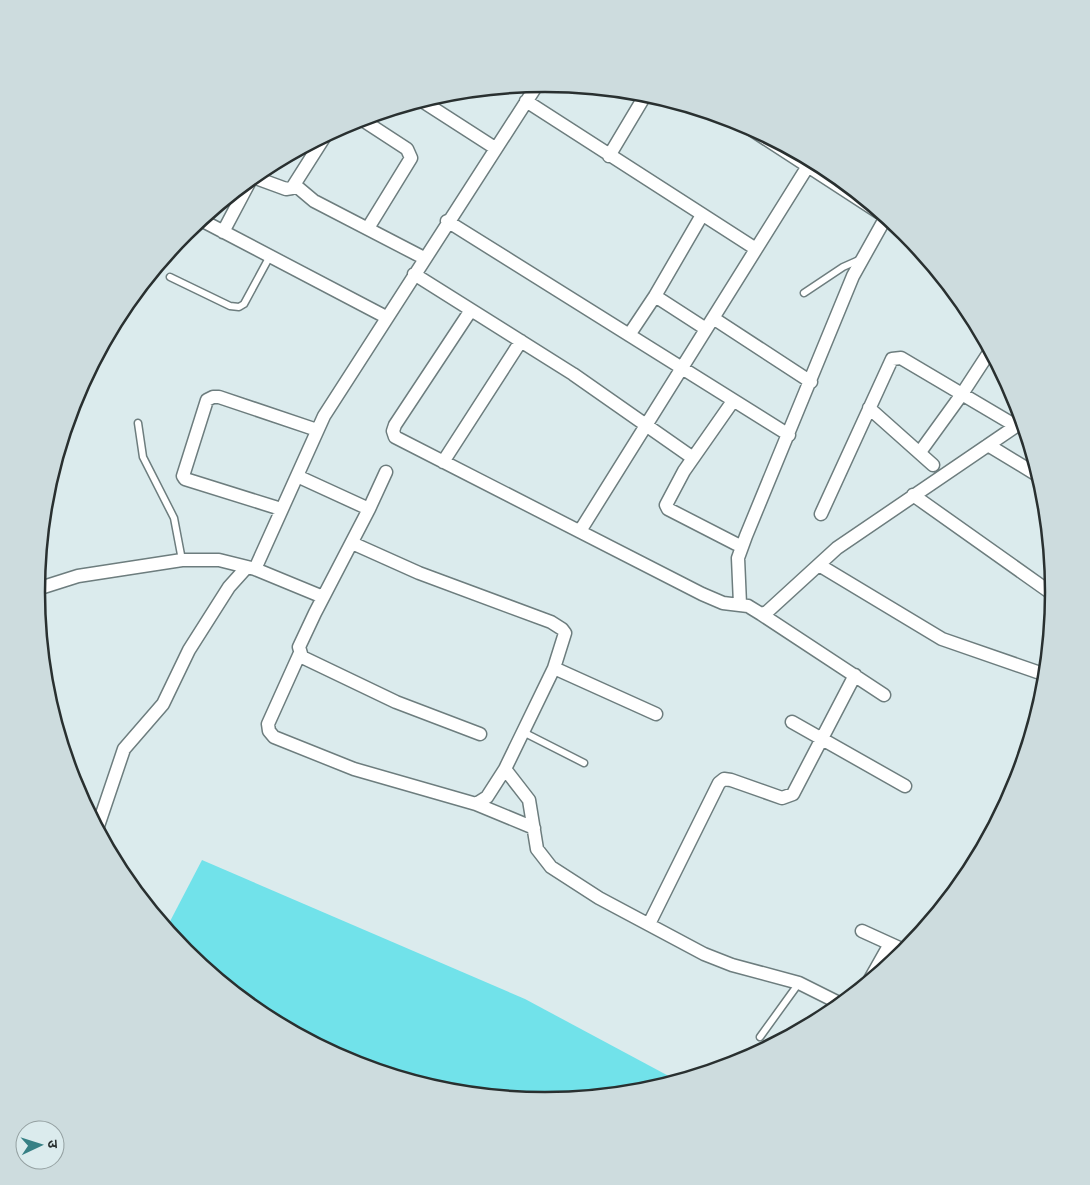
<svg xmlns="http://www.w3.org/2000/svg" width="1090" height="1185" viewBox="0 0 1090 1185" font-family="Jost,'Noto Sans Devanagari',sans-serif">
  <rect width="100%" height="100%" fill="#dbebed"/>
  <path fill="#71e2ea" d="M 202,860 L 525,999 L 678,1081 L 644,1092 L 545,1101 L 445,1091 L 350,1062 L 262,1015 L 185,952 L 166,929 Z"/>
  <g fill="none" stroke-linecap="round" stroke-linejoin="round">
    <g stroke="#6d7d7e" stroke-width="9">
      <path id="lane" d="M 170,277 L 230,306 L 239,307 L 244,304 L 270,256
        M 804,293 L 843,267 L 861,259
        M 138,423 L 143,457 L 174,518 L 182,560
        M 523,732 L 584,763
        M 760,1037 L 799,983"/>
    </g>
    <g stroke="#6d7d7e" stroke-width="15">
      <path id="street" d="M 422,101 L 495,148
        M 526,101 L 756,249
        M 361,119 L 407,149 L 411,158 L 368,228
        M 746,126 L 883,215
        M 609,156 L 646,94
        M 295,185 L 314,201 L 424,258
        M 201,220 L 386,317
        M 447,221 L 789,435
        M 223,232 L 251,179 L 256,178 L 286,189 L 292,188 L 325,136
        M 414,274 L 573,374 L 693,458
        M 655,296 L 706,329
        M 471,310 L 395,425 L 393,431 L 395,437 L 702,594 L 723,603 L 748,606 L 761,614 L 767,612 L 837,548 L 1022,422
        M 713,318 L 811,382
        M 629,335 L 655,296 L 702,215
        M 733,401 L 684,471 L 666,505 L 668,509 L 742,547
        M 869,408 L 933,465
        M 988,445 L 1039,476
        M 920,452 L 962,394 L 990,351
        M 443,462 L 521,341
        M 297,476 L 369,509 L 315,613 L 299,647 L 302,657 L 396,702 L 480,734
        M 913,495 L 1054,595
        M 281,509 L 185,479 L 183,476 L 207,400 L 213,397 L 219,397 L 317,430
        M 369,509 L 386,472
        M 821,514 L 892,359 L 901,358 L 1016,426
        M 580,531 L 808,166
        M 352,543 L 419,573 L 551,622 L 562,629 L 565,633 L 554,668 L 505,769 L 529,800 L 537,849 L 551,867 L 599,898 L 704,954 L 732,965 L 799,983 L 841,1004
        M 819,565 L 942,639 L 1046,675
        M 255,569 L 324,416 L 537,85
        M 37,589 L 78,576 L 182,560 L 219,560 L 255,569 L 323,597
        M 740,604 L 738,558 L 746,536 L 853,276 L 886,217
        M 761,614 L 884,695
        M 300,653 L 268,724 L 269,731 L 274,737 L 354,769 L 476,804 L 534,828
        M 554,668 L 656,714
        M 792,722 L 905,786
        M 476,804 L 487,797 L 505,769
        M 97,829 L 124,749 L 163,704 L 189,650 L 229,587 L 247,567
        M 649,924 L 719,783 L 724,779 L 731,780 L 782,798 L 793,794 L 855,675
        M 862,931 L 906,951
        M 868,983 L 890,944"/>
    </g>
    <use href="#lane" stroke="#fff" stroke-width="6"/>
    <use href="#street" stroke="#fff" stroke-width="12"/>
  </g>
  <path d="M0 0H1090V1185H0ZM45 592a500 500 0 1 1 1000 0a500 500 0 1 1-1000 0Z" fill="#cddcde" fill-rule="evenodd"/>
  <path fill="none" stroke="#293030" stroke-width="2.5" d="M45 592a500 500 0 1 1 1000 0a500 500 0 1 1-1000 0Z"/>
  <g transform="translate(40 1145) rotate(86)"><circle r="24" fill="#dbebed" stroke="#94a0a1"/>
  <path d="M0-4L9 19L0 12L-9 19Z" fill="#378085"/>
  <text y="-8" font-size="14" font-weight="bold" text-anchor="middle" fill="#293030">उ</text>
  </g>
</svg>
